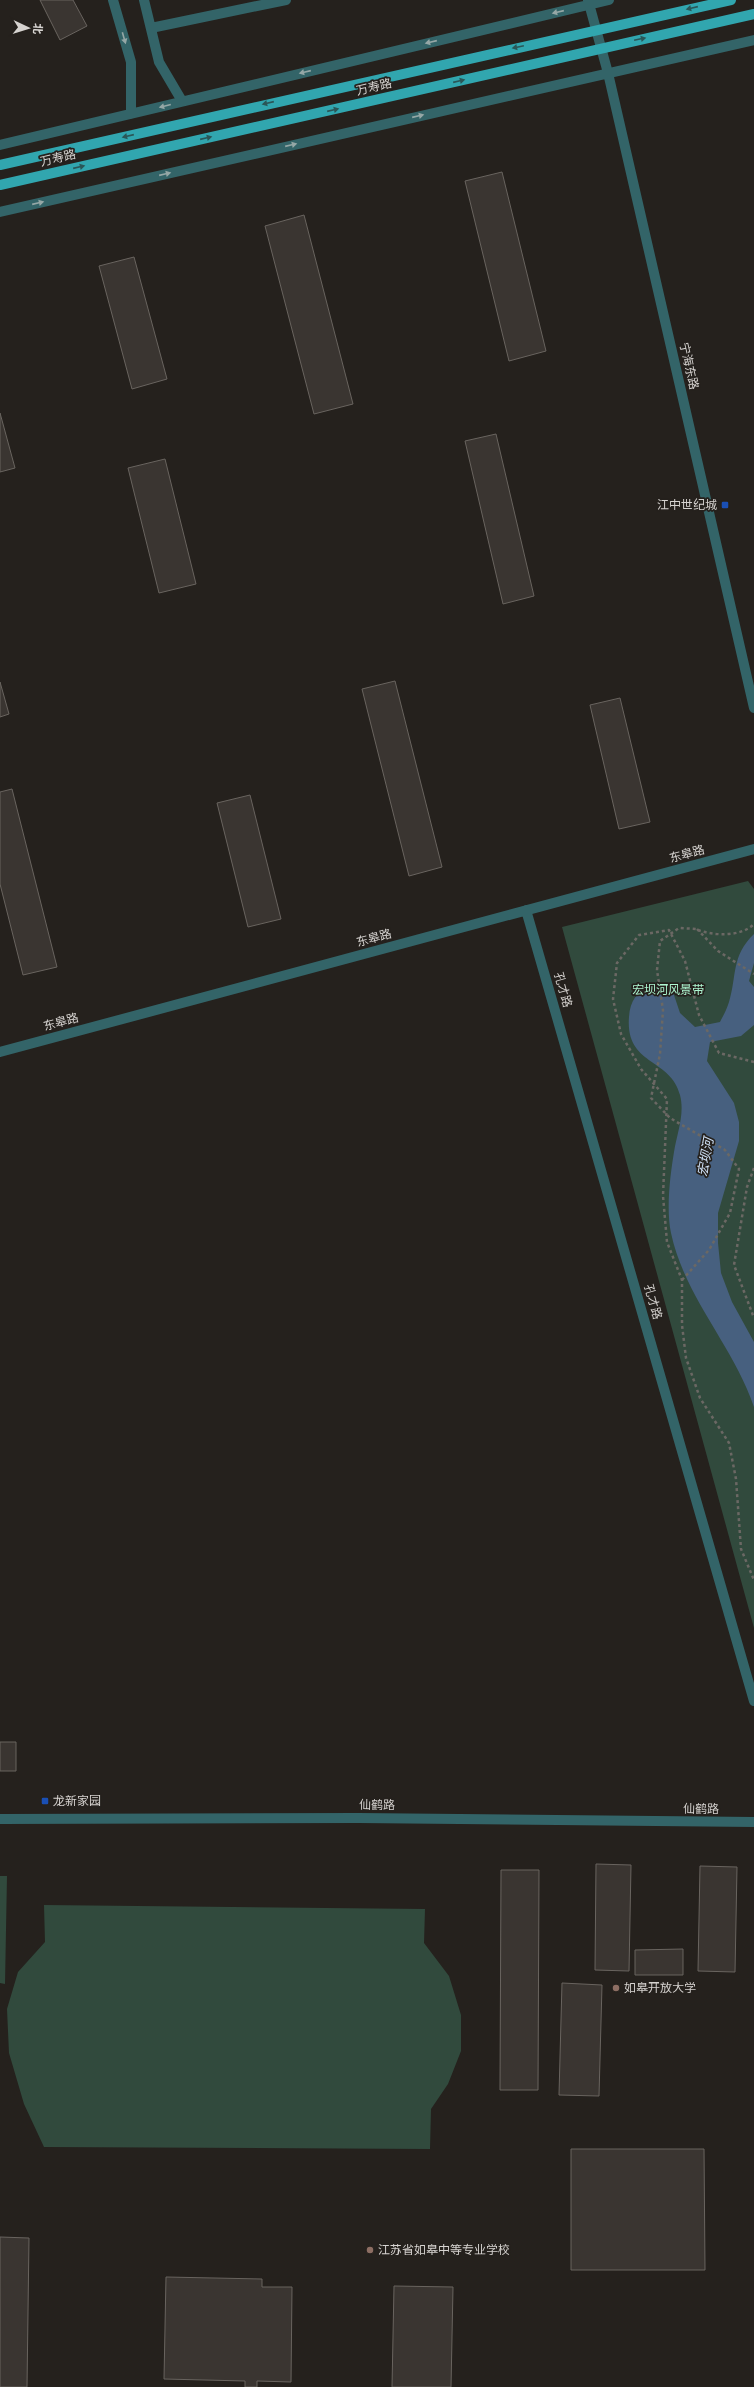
<svg xmlns="http://www.w3.org/2000/svg" width="754" height="2387" viewBox="0 0 754 2387" font-family="Figtree,'Noto Sans SC',sans-serif">
  <rect width="100%" height="100%" fill="#25211d"/>
  <path fill="#314a3d" d="M 748,881 L 754,889 L 754,1628 L 562,927 Z
    M 0,1876 L 7,1876 L 5,1984 L 0,1983 Z
    M 44,1905 L 425,1909 L 424,1943 L 449,1976 L 461,2015 L 461,2051 L 448,2084 L 431,2109 L 430,2149 L 44,2147 L 24,2104 L 9,2053 L 7,2009 L 18,1972 L 45,1942 Z"/>
  <path fill="#47607f" d="M 754,934 L 754,963 L 749,981 L 754,987 L 754,1025 L 741,1036 L 710,1042 L 707,1061 L 734,1103 L 739,1122 L 739,1141 L 718,1213 L 718,1243 L 721,1273 L 732,1302 L 754,1342 L 754,1407 C 733,1345 685,1298 671,1233 C 666,1209 670,1176 674,1152 C 677,1133 685,1114 680,1095 C 671,1058 625,1066 629,1017 C 630,1000 637,993 650,983 L 662,986 L 673,992 L 680,1013 L 695,1027 L 720,1022 C 723,1016 727,1009 729,1002 C 737,976 731,956 754,934 Z"/>
  <path fill="#3a3531" stroke="#69645f" d="M 40,0 L 73,0 L 87,26 L 60,40 Z
    M 502,172 L 546,351 L 509,361 L 465,181 Z
    M 304,215 L 353,404 L 314,414 L 265,226 Z
    M 134,257 L 167,379 L 132,389 L 99,266 Z
    M 0,413 L 15,468 L 0,472 Z
    M 496,434 L 534,596 L 503,604 L 465,441 Z
    M 165,459 L 196,584 L 159,593 L 128,468 Z
    M 395,681 L 442,867 L 409,876 L 362,689 Z
    M 0,682 L 9,714 L 0,717 Z
    M 620,698 L 650,822 L 619,829 L 590,705 Z
    M 12,789 L 57,967 L 23,975 L 0,884 L 0,792 Z
    M 250,795 L 281,919 L 248,927 L 217,803 Z
    M 0,1742 L 16,1742 L 16,1771 L 0,1771 Z
    M 596,1864 L 631,1865 L 629,1971 L 595,1970 Z
    M 700,1866 L 737,1867 L 735,1972 L 698,1971 Z
    M 501,1870 L 539,1870 L 538,2090 L 500,2090 Z
    M 683,1949 L 683,1975 L 635,1975 L 635,1950 Z
    M 562,1983 L 602,1985 L 599,2096 L 559,2095 Z
    M 571,2149 L 704,2149 L 705,2270 L 571,2270 Z
    M 0,2237 L 29,2238 L 27,2387 L 0,2387 Z
    M 166,2277 L 262,2279 L 262,2287 L 292,2287 L 291,2382 L 257,2381 L 257,2387 L 245,2387 L 245,2381 L 164,2379 Z
    M 394,2286 L 453,2287 L 451,2387 L 392,2387 Z"/>
  <g fill="none" stroke-linecap="round" stroke-linejoin="round">
    <path stroke="#6b6864" stroke-width="2.5" stroke-dasharray="3 3" stroke-linecap="butt" d="M 697,929 L 718,951 L 754,974
      M 698,930 C 714,936 741,937 754,924
      M 754,1062 L 719,1053 L 699,1015 L 685,961 L 669,930 L 639,935 L 617,963 L 613,999 L 621,1034 L 641,1069 L 667,1099 L 663,1196 L 667,1242 L 682,1280 L 682,1325 L 686,1358 L 700,1398 L 729,1443 L 736,1479 L 741,1549 L 754,1580
      M 754,1168 L 747,1187 L 734,1265 L 754,1318"/>
    <path stroke="#336468" stroke-width="10" d="M 113,0 L 131,62 L 131,114
      M 144,0 L 159,62 L 182,101
      M 588,0 L 608,73 L 754,708
      M 151,28 L 286,0
      M 0,145 L 609,0
      M 0,212 L 754,40
      M 526,910 L 754,1701
      M 0,1052 L 754,849
      M 0,1819 L 358,1818 L 754,1822"/>
    <path stroke="#31a6af" stroke-width="10" d="M 0,165 L 731,0
      M 0,185 L 754,14"/>
    <path stroke="#6b6864" stroke-width="2.5" stroke-dasharray="3 3" stroke-linecap="butt" d="M 682,1280 L 709,1250 L 730,1213 L 739,1169 L 725,1150 L 670,1118 L 651,1098 L 660,1054 L 663,1010 L 657,970 L 660,941 L 679,928 L 697,929"/>
  </g>
  <defs><path id="oneway-solid" d="M-6-.8H1V-3.2L6.5 0L1 3.2V.8H-6Z"/></defs>
  <g fill="#2a5657">
    <use href="#oneway-solid" transform="translate(692 8) rotate(167)"/>
    <use href="#oneway-solid" transform="translate(640 39) rotate(-12)"/>
    <use href="#oneway-solid" transform="translate(518 47) rotate(168)"/>
    <use href="#oneway-solid" transform="translate(459 81) rotate(-13)"/>
    <use href="#oneway-solid" transform="translate(268 103) rotate(167)"/>
    <use href="#oneway-solid" transform="translate(333 110) rotate(-13)"/>
    <use href="#oneway-solid" transform="translate(128 136) rotate(167)"/>
    <use href="#oneway-solid" transform="translate(206 138) rotate(-13)"/>
    <use href="#oneway-solid" transform="translate(79 167) rotate(-13)"/>
  </g>
  <g fill="#95a7a6">
    <use href="#oneway-solid" transform="translate(558 12) rotate(167)"/>
    <use href="#oneway-solid" transform="translate(124 38) rotate(74)"/>
    <use href="#oneway-solid" transform="translate(431 42) rotate(167)"/>
    <use href="#oneway-solid" transform="translate(305 72) rotate(167)"/>
    <use href="#oneway-solid" transform="translate(165 106) rotate(166)"/>
    <use href="#oneway-solid" transform="translate(418 116) rotate(-13)"/>
    <use href="#oneway-solid" transform="translate(291 145) rotate(-13)"/>
    <use href="#oneway-solid" transform="translate(165 174) rotate(-13)"/>
    <use href="#oneway-solid" transform="translate(38 203) rotate(-13)"/>
  </g>
  <g fill="#1a4fb4" stroke="#25211d" stroke-width="1.5">
    <rect x="721" y="501" width="8" height="8" rx="2"/>
    <rect x="41" y="1797" width="8" height="8" rx="2"/>
  </g>
  <g fill="#8d6e63" stroke="#25211d" stroke-width="1.5">
    <circle cx="616" cy="1988" r="4"/>
    <circle cx="370" cy="2250" r="4"/>
  </g>
  <g text-anchor="middle" stroke-width="3.5" stroke-linejoin="round" paint-order="stroke">
    <g font-size="12" fill="#d6d3d0" stroke="#25211d">
      <text transform="translate(374 87) rotate(-13)" y="4">万寿路</text>
      <text transform="translate(58 158) rotate(-13)" y="4">万寿路</text>
      <text transform="translate(689 366) rotate(77)" y="4">宁海东路</text>
      <text transform="translate(687 854) rotate(-15)" y="4">东皋路</text>
      <text transform="translate(374 938) rotate(-15)" y="4">东皋路</text>
      <text transform="translate(563 990) rotate(74)" y="4">孔才路</text>
      <text transform="translate(61 1022) rotate(-15)" y="4">东皋路</text>
      <text transform="translate(653 1302) rotate(74)" y="4">孔才路</text>
      <text transform="translate(377 1805) rotate(1)" y="4">仙鹤路</text>
      <text transform="translate(701 1809) rotate(1)" y="4">仙鹤路</text>
    </g>
    <g font-size="12" fill="#d6d3d0" stroke="#25211d" text-anchor="start">
      <text x="717" y="509" text-anchor="end">江中世纪城</text>
      <text x="53" y="1805">龙新家园</text>
      <text x="624" y="1992">如皋开放大学</text>
      <text x="378" y="2254">江苏省如皋中等专业学校</text>
    </g>
    <g font-size="12" fill="#aef6d1" stroke="#25211d">
      <text x="668" y="994">宏坝河风景带</text>
    </g>
    <g font-size="13" font-style="italic" fill="#d2e4fa" stroke="#25211d">
      <text transform="translate(705 1157) rotate(-80)" y="5">宏坝河</text>
    </g>
  </g>
  <g transform="translate(28 28) rotate(94)" stroke="#25211d" stroke-width="3" paint-order="stroke">
  <path d="M0-3L7 15L0 10L-7 15Z" fill="#d6d3d0"/>
  <text y="-6" font-size="11" font-weight="bold" text-anchor="middle" fill="#d6d3d0">北</text>
  </g>
</svg>
